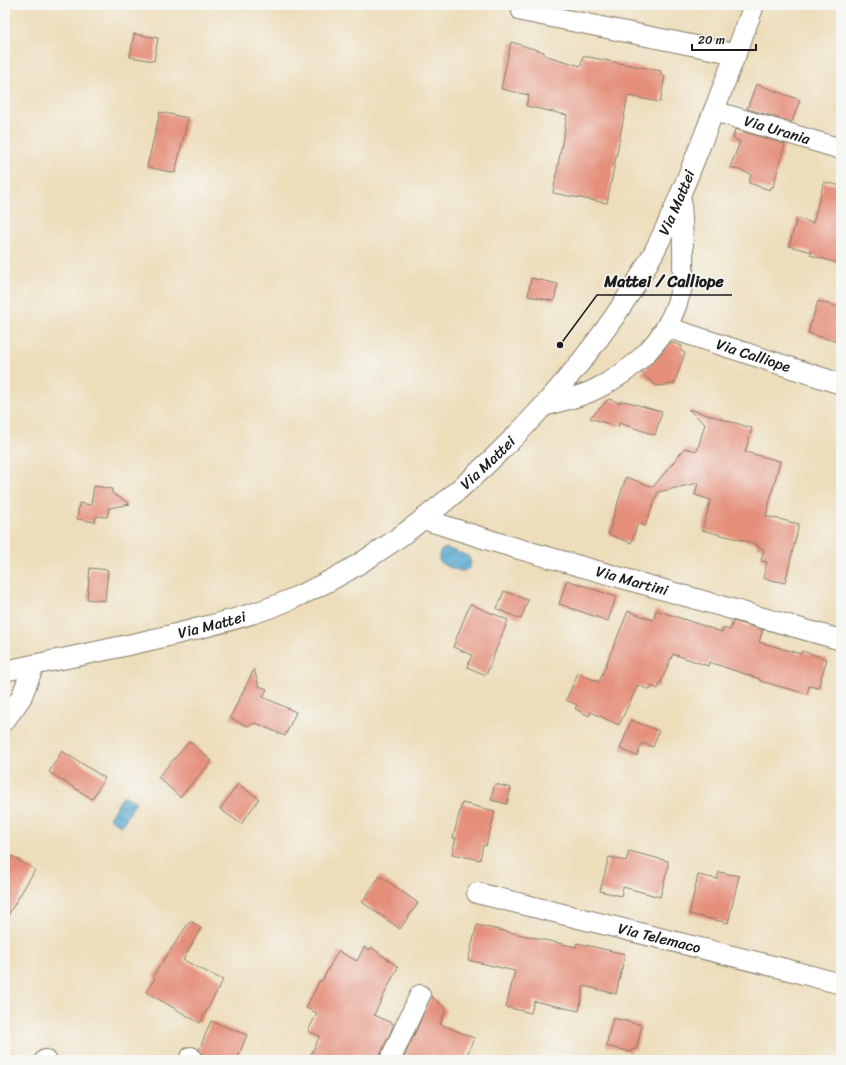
<svg xmlns="http://www.w3.org/2000/svg" width="846" height="1065" viewBox="0 0 846 1065" font-family="Sriracha,sans-serif">
  <defs>
    <pattern id="water-waves" width="16" height="10" patternUnits="userSpaceOnUse"><rect width="16" height="10" fill="#56a8d1"/><path d="M0 5q4-4 8 0t8 0" fill="none" stroke="#4688a9"/></pattern>
  </defs>
  <rect width="100%" height="100%" fill="#f6f6f2"/>
  <filter id="ink" filterUnits="userSpaceOnUse"><feTurbulence type="fractalNoise" baseFrequency=".025" numOctaves="2"/><feDisplacementMap in="SourceGraphic" scale="8" xChannelSelector="R" yChannelSelector="G"/><feConvolveMatrix kernelMatrix="1 2 1 2 8 2 1 2 1" color-interpolation-filters="sRGB"/></filter>
  <filter id="wash" filterUnits="userSpaceOnUse"><feTurbulence type="fractalNoise" baseFrequency=".012" numOctaves="4" result="noise"/><feDisplacementMap in="SourceGraphic" scale="16" xChannelSelector="R" yChannelSelector="G"/><feGaussianBlur stdDeviation="0.9" result="paint"/><feColorMatrix in="noise" values="0 0 0 0 0 0 0 0 0 0 0 0 0 0 0 0 0 1.4 0 .05"/><feComposite in="paint" operator="in"/></filter>
  <g filter="url(#wash)">
    <rect width="100%" height="100%" fill="#edddba"/>
    <path fill="url(#water-waves)" stroke="#396276" d="M 446,548 L 468,556 L 471,562 L 469,568 L 463,571 L 460,571 C 453,568 436,565 439,555 C 440,551 442,549 446,548 Z
      M 124,795 L 136,802 L 122,826 L 109,818 Z"/>
    <g id="blocks">
      <path fill="#e58f7a" d="M 134,34 L 158,38 L 154,61 L 130,57 Z
        M 511,42 L 544,52 L 544,55 L 581,66 L 583,56 L 661,71 L 661,75 L 665,76 L 660,102 L 628,96 L 607,203 L 553,193 L 567,115 L 526,106 L 529,95 L 501,89 Z
        M 756,84 L 800,100 L 792,122 L 747,109 Z
        M 160,112 L 188,118 L 175,173 L 147,167 Z
        M 735,129 L 785,144 L 773,187 L 771,187 L 770,190 L 749,183 L 751,174 L 730,167 L 740,142 L 733,138 Z
        M 824,182 L 841,186 L 841,264 L 810,255 L 812,252 L 789,246 L 797,218 L 813,223 Z
        M 531,278 L 558,284 L 554,301 L 528,296 Z
        M 818,301 L 841,308 L 841,343 L 808,333 Z
        M 670,342 L 682,346 L 681,351 L 685,353 L 674,384 L 657,386 L 641,373 L 655,360 Z
        M 609,399 L 620,403 L 621,401 L 628,402 L 662,412 L 655,435 L 619,423 L 618,427 L 590,418 Z
        M 688,409 L 752,428 L 745,452 L 780,461 L 766,516 L 799,524 L 785,583 L 763,578 L 767,562 L 761,561 L 764,549 L 757,547 L 757,544 L 702,530 L 711,500 L 695,495 L 698,483 L 658,492 L 645,526 L 638,523 L 631,543 L 608,534 L 626,477 L 653,487 L 685,448 L 697,451 L 705,424 Z
        M 94,486 L 112,489 L 112,493 L 130,504 L 109,508 L 107,517 L 96,516 L 95,522 L 77,519 L 79,503 L 91,505 Z
        M 90,568 L 108,570 L 105,601 L 87,599 Z
        M 567,580 L 616,597 L 608,621 L 559,604 Z
        M 504,591 L 528,600 L 521,619 L 497,609 Z
        M 470,604 L 508,620 L 486,675 L 467,667 L 472,655 L 453,647 Z
        M 656,610 L 722,632 L 723,628 L 730,630 L 733,621 L 759,629 L 763,630 L 759,642 L 801,654 L 802,651 L 827,659 L 818,688 L 809,686 L 807,694 L 760,681 L 760,679 L 709,662 L 708,666 L 673,654 L 658,689 L 652,686 L 650,690 L 638,685 L 619,725 L 591,712 L 589,716 L 575,709 L 577,705 L 566,700 L 578,673 L 599,682 L 628,611 L 653,620 Z
        M 254,669 L 259,686 L 267,689 L 263,697 L 296,712 L 285,736 L 256,723 L 247,726 L 230,718 Z
        M 631,720 L 659,731 L 653,747 L 642,743 L 637,756 L 620,749 Z
        M 190,741 L 212,761 L 180,797 L 158,777 Z
        M 62,751 L 105,778 L 92,799 L 49,772 Z
        M 238,784 L 259,799 L 241,824 L 220,809 Z
        M 495,784 L 511,788 L 507,804 L 491,800 Z
        M 462,803 L 495,811 L 486,846 L 483,845 L 480,860 L 452,854 L 456,838 L 453,838 Z
        M 629,851 L 668,861 L 668,868 L 660,897 L 623,887 L 621,896 L 600,891 L 609,857 L 626,861 Z
        M 5,852 L 35,870 L 5,920 Z
        M 719,872 L 739,876 L 728,923 L 689,914 L 698,875 L 717,879 Z
        M 380,876 L 418,903 L 400,929 L 362,902 Z
        M 190,921 L 201,928 L 183,960 L 223,980 L 200,1023 L 146,992 L 155,978 L 153,976 Z
        M 477,925 L 576,947 L 577,943 L 625,954 L 616,994 L 584,986 L 579,1011 L 534,1001 L 531,1013 L 506,1007 L 515,971 L 468,960 Z
        M 364,947 L 370,950 L 371,947 L 398,967 L 374,1015 L 394,1024 L 380,1055 L 379,1060 L 308,1060 L 320,1036 L 308,1031 L 317,1013 L 306,1008 L 320,980 L 322,981 L 338,951 L 357,961 Z
        M 431,996 L 446,1009 L 440,1024 L 474,1038 L 465,1060 L 403,1060 Z
        M 613,1018 L 642,1025 L 636,1050 L 632,1049 L 631,1052 L 606,1046 Z
        M 211,1021 L 247,1035 L 237,1060 L 202,1060 L 201,1052 L 199,1050 Z"/>
    </g>
  </g>
  <g filter="url(#ink)">
    <use href="#blocks" fill-opacity="0" stroke="#847c6b" stroke-width="1"/>
    <g fill="none" stroke-linecap="round" stroke-linejoin="round">
      <g stroke="#847c6b" stroke-width="22">
        <g id="street">
          <path d="M 522,11 L 736,54"/>
          <path id="s1" d="M 714,111 L 841,149"/>
          <path id="s2" d="M 666,327 L 841,384"/>
          <path d="M 544,406 C 560,401 581,397 596,389 C 633,371 666,340 678,300 C 679,295 682,290 682,285 C 685,257 682,228 681,200"/>
          <path id="s3" d="M 423,519 L 502,544 L 841,640"/>
          <path id="s4" d="M 5,671 C 70,657 135,645 200,628 C 229,621 259,613 287,601 C 378,563 457,497 524,427 C 576,372 620,316 655,250 C 674,213 689,174 704,136 C 721,92 738,49 754,5"/>
          <path d="M 5,720 L 21,698 L 34,665"/>
          <path id="s5" d="M 477,893 L 789,970 L 841,984"/>
          <path d="M 45,1060 L 46,1060"/>
          <path d="M 189,1060 L 191,1057"/>
          <path d="M 390,1060 L 420,995"/>
        </g>
      </g>
      <use href="#street" stroke="#fff" stroke-width="20"/>
    </g>
  </g>
  <g text-anchor="middle" stroke-width="3.5" stroke-linejoin="round" paint-order="stroke">
    <g font-size="15" fill="#1c1c1c" stroke="#f6f6f2">
      <text dy="5" stroke="none"><textPath href="#s1" startOffset="66">Via Urania</textPath></text>
      <text dy="5" stroke="none"><textPath href="#s4" startOffset="860">Via Mattei</textPath></text>
      <text dy="5" stroke="none"><textPath href="#s2" startOffset="92">Via Calliope</textPath></text>
      <text dy="5" stroke="none"><textPath href="#s4" startOffset="536">Via Mattei</textPath></text>
      <text dy="5" stroke="none"><textPath href="#s3" startOffset="218">Via Martini</textPath></text>
      <text dy="5" stroke="none"><textPath href="#s4" startOffset="212">Via Mattei</textPath></text>
      <text dy="5" stroke="none"><textPath href="#s5" startOffset="188">Via Telemaco</textPath></text>
    </g>
  </g>
  <path fill="none" stroke="#1c1c1c" stroke-width="1.5" d="M560 345L597 295H732"/>
  <circle fill="#1c1c1c" stroke="#f6f6f2" stroke-width="1.5" cx="560" cy="345" r="4"/>
  <g font-size="16" text-anchor="middle" font-weight="bold" fill="#1c1c1c" stroke="#f6f6f2" stroke-width="3.5" stroke-linejoin="round" paint-order="stroke">
    <text x="664" y="287">Mattei / Calliope</text>
  </g>
  <rect width="846" height="1065" fill="none" stroke="#f6f6f2" stroke-width="20"/>
  <path d="M692 44v6h64v-6" fill="none" stroke="#1c1c1c" stroke-width="2"/>
  <text x="698" y="44" font-size="12" fill="#1c1c1c" stroke="#f6f6f2" stroke-width="3" paint-order="stroke">20 m</text>
</svg>
